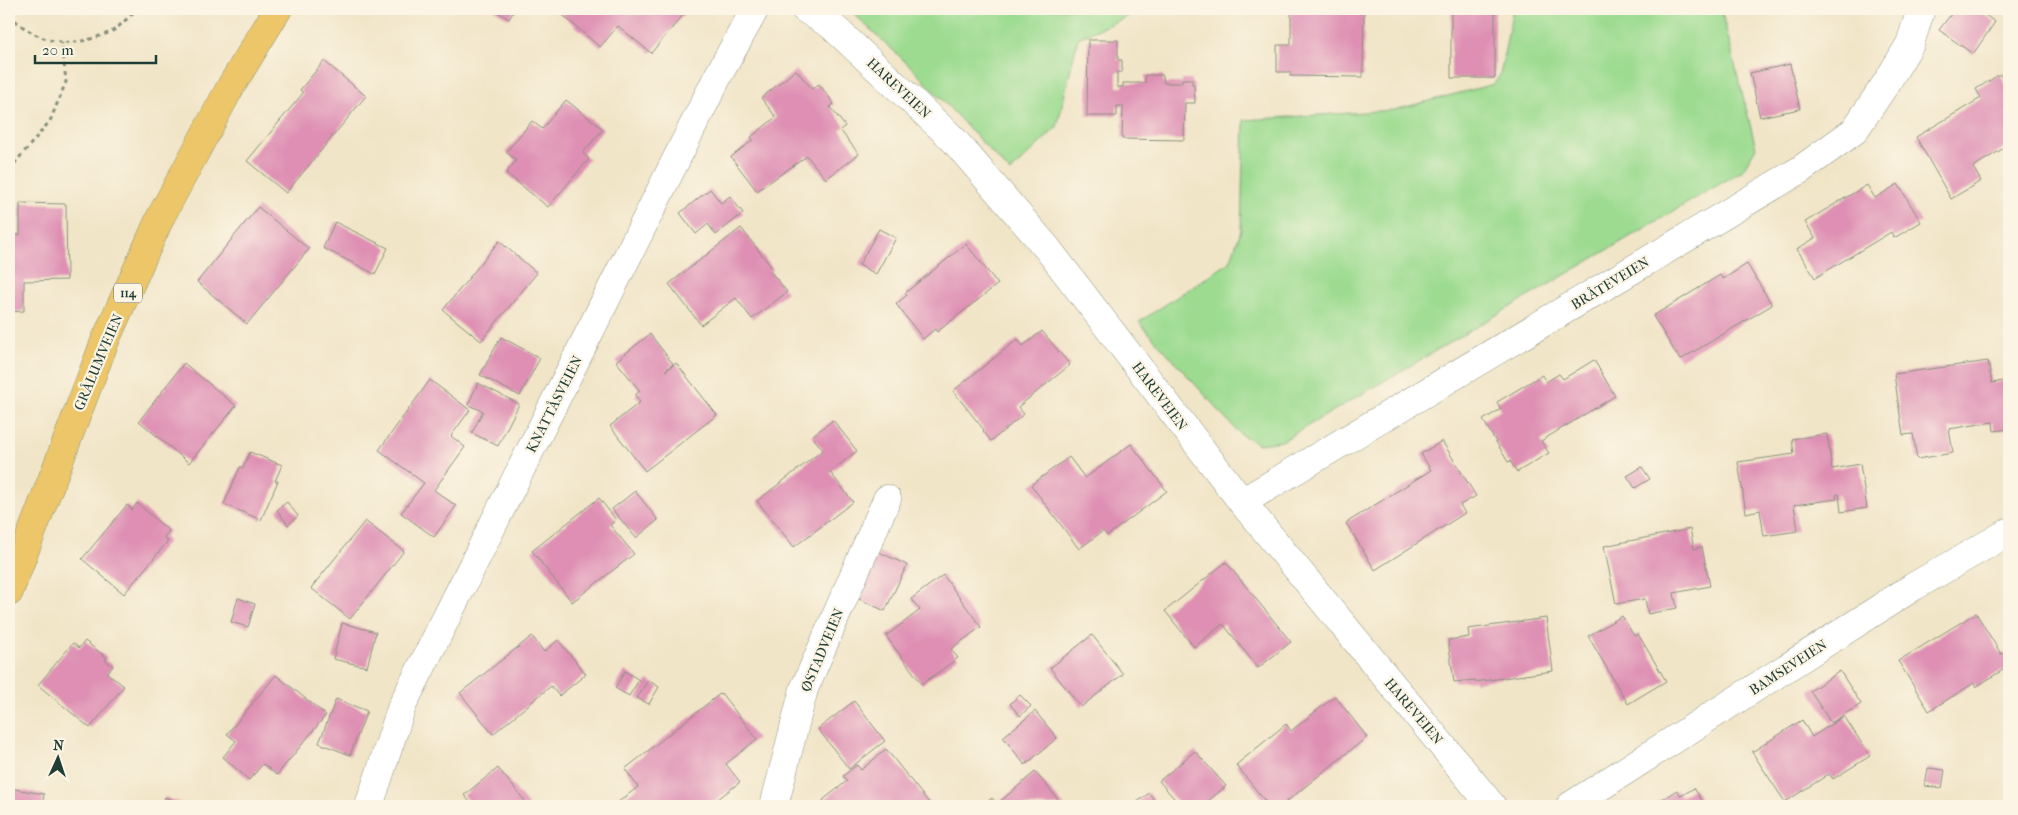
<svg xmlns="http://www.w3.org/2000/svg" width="2018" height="815" viewBox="0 0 2018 815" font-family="'IM FELL French Canon',serif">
  <rect width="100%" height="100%" fill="#fcf5e5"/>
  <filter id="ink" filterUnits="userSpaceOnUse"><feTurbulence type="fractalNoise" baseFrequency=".02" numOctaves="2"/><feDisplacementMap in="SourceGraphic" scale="10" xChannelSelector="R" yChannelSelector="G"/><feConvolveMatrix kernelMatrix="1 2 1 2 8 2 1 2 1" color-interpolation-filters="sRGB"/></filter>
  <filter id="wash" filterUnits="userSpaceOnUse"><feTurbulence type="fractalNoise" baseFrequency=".0096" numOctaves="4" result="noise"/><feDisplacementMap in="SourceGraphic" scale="20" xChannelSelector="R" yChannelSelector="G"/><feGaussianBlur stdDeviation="1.12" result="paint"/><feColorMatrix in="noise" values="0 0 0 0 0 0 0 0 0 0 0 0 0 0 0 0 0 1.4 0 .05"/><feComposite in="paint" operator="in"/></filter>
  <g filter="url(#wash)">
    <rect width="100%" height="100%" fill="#f1e5c8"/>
    <path fill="#9cdb90" stroke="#5e8c62" d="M 851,9 L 1130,9 L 1129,16 L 1078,38 L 1057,127 L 1010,172 L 911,67 L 854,14 Z
      M 1513,9 L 1721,9 L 1756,148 L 1742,171 L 1282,441 L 1259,444 L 1240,434 L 1139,322 L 1230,262 L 1241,230 L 1244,120 L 1394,110 L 1494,84 L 1500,75 Z"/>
    <g id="blocks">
      <path fill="#de8fb3" d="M 493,9 L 515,9 L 509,19 Z
        M 562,9 L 678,9 L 684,14 L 651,53 L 618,26 L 600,47 L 559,12 Z
        M 1291,9 L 1364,9 L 1363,77 L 1290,76 L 1290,72 L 1277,72 L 1277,45 L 1291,45 Z
        M 1955,9 L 1977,9 L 1995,22 L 1973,54 L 1939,30 Z
        M 1451,10 L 1495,10 L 1495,78 L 1451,78 Z
        M 1088,40 L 1118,40 L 1118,60 L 1122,60 L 1122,72 L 1117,72 L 1117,87 L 1123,87 L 1123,83 L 1145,83 L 1145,75 L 1163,75 L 1164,83 L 1182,83 L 1182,79 L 1192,79 L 1192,84 L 1194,84 L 1195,103 L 1185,103 L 1184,140 L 1122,139 L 1123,106 L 1117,106 L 1117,116 L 1087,116 Z
        M 324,61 L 366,96 L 286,193 L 247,161 L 303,93 L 300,90 Z
        M 1790,64 L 1800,109 L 1760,117 L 1750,73 Z
        M 796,70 L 812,89 L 819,84 L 834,104 L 830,107 L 845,126 L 840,130 L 859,154 L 826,179 L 807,156 L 757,191 L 731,157 L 753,140 L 751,137 L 776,117 L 761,98 Z
        M 2000,74 L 2009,90 L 2009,145 L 1973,167 L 1981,181 L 1951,199 L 1916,137 L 1981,98 L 1976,89 Z
        M 566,100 L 603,129 L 583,153 L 589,159 L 548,207 L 506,173 L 516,160 L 506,152 L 532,121 L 542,129 Z
        M 1898,184 L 1921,222 L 1894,238 L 1891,232 L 1815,278 L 1797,249 L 1815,238 L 1805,222 L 1867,185 L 1875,198 Z
        M 710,189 L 721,203 L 730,196 L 743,213 L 716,235 L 708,224 L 696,234 L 680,213 Z
        M 20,203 L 66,204 L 67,280 L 24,281 L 24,311 L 9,312 L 9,235 L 20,235 Z
        M 258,207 L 309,249 L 247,324 L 197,282 Z
        M 335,222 L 388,248 L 375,274 L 323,248 Z
        M 741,228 L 773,269 L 770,271 L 787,292 L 752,319 L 736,298 L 701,325 L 669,284 Z
        M 879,229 L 896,238 L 876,274 L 859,265 Z
        M 499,241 L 537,273 L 481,341 L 443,310 Z
        M 966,244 L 998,284 L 937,332 L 935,329 L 923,339 L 896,304 L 907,295 L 905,293 Z
        M 1747,264 L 1772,305 L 1680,360 L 1653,316 L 1720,275 L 1723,279 Z
        M 1042,331 L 1070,365 L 1018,407 L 1024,414 L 991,441 L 983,431 L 984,430 L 953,391 L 1018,339 L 1023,346 Z
        M 650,334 L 673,364 L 665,371 L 676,363 L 717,415 L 645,471 L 610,426 L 640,402 L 635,395 L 640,391 L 616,361 Z
        M 501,337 L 540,358 L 520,396 L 480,375 Z
        M 1594,360 L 1615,396 L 1541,441 L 1549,453 L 1517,472 L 1510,461 L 1508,462 L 1483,420 L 1501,409 L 1497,402 L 1542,375 L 1546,382 L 1559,374 L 1563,379 Z
        M 1988,361 L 1992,383 L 2009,380 L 2009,429 L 1994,431 L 1993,422 L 1949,429 L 1953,453 L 1917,459 L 1913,434 L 1903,435 L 1894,374 Z
        M 184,363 L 236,406 L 189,463 L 139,421 Z
        M 430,380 L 470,410 L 451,436 L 465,447 L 434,490 L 456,506 L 434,537 L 401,513 L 424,483 L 379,450 Z
        M 478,383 L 519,404 L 498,446 L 472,433 L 483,411 L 468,405 Z
        M 833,420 L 857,451 L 830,472 L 853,502 L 794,547 L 757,501 L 823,450 L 812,436 Z
        M 1827,434 L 1832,469 L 1860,464 L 1867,508 L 1841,512 L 1839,494 L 1836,495 L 1837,499 L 1794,505 L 1798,531 L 1764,536 L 1760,510 L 1746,513 L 1738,462 L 1794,454 L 1792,439 Z
        M 1442,441 L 1476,496 L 1460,505 L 1465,513 L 1375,570 L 1346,523 L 1431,470 L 1421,454 Z
        M 1131,444 L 1167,491 L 1107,536 L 1103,531 L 1079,549 L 1031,485 L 1069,457 L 1085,478 Z
        M 250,452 L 282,465 L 275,481 L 278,481 L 261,520 L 224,504 L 240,467 L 243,468 Z
        M 1642,467 L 1650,479 L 1635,488 L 1627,476 Z
        M 635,491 L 658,520 L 636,538 L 612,509 Z
        M 599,498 L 616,520 L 610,525 L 634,554 L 572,602 L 532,551 Z
        M 287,502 L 298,516 L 288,525 L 277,510 Z
        M 137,503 L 169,531 L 164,537 L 168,541 L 124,594 L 82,559 L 127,505 L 132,510 Z
        M 365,521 L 404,551 L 350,619 L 311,588 Z
        M 1690,529 L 1694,549 L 1702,547 L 1710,586 L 1674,593 L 1677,608 L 1648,614 L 1645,599 L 1616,604 L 1604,546 Z
        M 879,552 L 907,565 L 885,611 L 857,598 Z
        M 1226,562 L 1291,642 L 1258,668 L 1223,624 L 1194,647 L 1165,611 Z
        M 943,575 L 981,627 L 951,649 L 958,658 L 922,684 L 886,636 L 920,610 L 911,599 Z
        M 238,598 L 255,604 L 248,627 L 231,622 Z
        M 1976,613 L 2001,654 L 2004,653 L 2009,661 L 2009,666 L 1976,687 L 1974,683 L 1929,711 L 1898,661 Z
        M 1622,616 L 1634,636 L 1638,634 L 1666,681 L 1628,704 L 1588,636 Z
        M 1546,618 L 1553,671 L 1475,682 L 1475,680 L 1454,682 L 1448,640 L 1469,637 L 1468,629 Z
        M 342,623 L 376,632 L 367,667 L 333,659 Z
        M 1092,635 L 1123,674 L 1081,707 L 1050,668 Z
        M 532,636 L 544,652 L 558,640 L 586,674 L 559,696 L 551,686 L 493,734 L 460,693 Z
        M 85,641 L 107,658 L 105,660 L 113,666 L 107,673 L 124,686 L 90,728 L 38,685 L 73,643 L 79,648 Z
        M 625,671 L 639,680 L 629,696 L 615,688 Z
        M 1840,671 L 1861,704 L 1831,723 L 1810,691 Z
        M 276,675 L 326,715 L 277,775 L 263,764 L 249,780 L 223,757 L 236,741 L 227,734 Z
        M 648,680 L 659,687 L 649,704 L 637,698 Z
        M 721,693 L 757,739 L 726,764 L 740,782 L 709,806 L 620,806 L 617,803 L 638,787 L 625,769 Z
        M 1020,695 L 1031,706 L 1020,716 L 1010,704 Z
        M 1335,696 L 1367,737 L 1281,806 L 1269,806 L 1236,765 L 1286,724 L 1291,731 Z
        M 336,699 L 367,711 L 350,755 L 319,743 Z
        M 854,701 L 885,741 L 849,769 L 818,729 Z
        M 1035,711 L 1057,738 L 1025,765 L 1003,737 Z
        M 1844,716 L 1870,756 L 1833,779 L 1829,774 L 1785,802 L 1752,752 L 1802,720 L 1812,737 Z
        M 886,749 L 929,803 L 924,806 L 822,806 L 825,804 L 823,800 L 847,781 L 843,776 L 857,765 L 861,770 Z
        M 1195,751 L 1226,786 L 1202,806 L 1181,806 L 1159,781 Z
        M 498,768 L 529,806 L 468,806 L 472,804 L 464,795 Z
        M 1928,768 L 1945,770 L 1942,788 L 1925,786 Z
        M 1035,772 L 1064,806 L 983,806 L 992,798 L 997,804 Z
        M 9,788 L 44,794 L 42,806 L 9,806 Z
        M 1694,788 L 1705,806 L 1654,806 L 1653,805 L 1677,790 L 1681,796 Z
        M 1149,793 L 1159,806 L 1132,806 Z
        M 165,797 L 188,806 L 162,806 Z"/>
    </g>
  </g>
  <g filter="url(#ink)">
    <use href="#blocks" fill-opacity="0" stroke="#88917e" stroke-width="1"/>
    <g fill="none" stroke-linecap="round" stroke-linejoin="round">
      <g stroke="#88917e" stroke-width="29">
        <path id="minor" d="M 805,9 L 831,25 L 953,139 L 1047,248 L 1242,502 L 1492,806
          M 1242,502 L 1800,170 L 1854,131 L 1887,82 L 1910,44 L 1921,9
          M 369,806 L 402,706 L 719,74 L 755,9
          M 774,806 L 804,689 L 887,499
          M 1570,806 L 1913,587 L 2009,532"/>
      </g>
      <g stroke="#88917e" stroke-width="29">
        <path id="major" d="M 9,592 L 105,341 L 161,216 L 231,86 L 278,9"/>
      </g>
      <path stroke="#88917e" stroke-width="3" stroke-dasharray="4 4" stroke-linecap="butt" d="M 9,15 C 35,40 62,49 97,37 C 101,35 107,34 111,32 C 121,26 129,16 137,9
        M 9,170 L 50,121 L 66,82 L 62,43"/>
      <use href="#minor" stroke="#fff" stroke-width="28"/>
      <use href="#major" stroke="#ecc669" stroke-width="28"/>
    </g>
  </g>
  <g text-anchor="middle" stroke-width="4.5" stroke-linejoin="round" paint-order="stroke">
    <rect fill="#fcf5e5" stroke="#617469" stroke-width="1" x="114" y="283.5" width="28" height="19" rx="4"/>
    <g font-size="12" font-weight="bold" fill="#1f3d34">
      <text x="128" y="297">114</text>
    </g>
    <g font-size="14" fill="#1f3d34" stroke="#fcf5e5">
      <text transform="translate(899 88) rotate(43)" y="5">HAREVEIEN</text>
      <text transform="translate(1610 283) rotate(-31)" y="5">BRÅTEVEIEN</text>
      <text transform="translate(98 362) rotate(-67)" y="5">GRÅLUMVEIEN</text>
      <text transform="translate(1160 396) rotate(53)" y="5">HAREVEIEN</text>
      <text transform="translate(554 404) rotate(-63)" y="5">KNATTÅSVEIEN</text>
      <text transform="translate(822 650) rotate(-67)" y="5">ØSTADVEIEN</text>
      <text transform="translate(1788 667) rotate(-33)" y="5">BAMSEVEIEN</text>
      <text transform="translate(1414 711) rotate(50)" y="5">HAREVEIEN</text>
    </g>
  </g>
  <rect width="2018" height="815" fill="none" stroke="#fcf5e5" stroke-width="30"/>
  <g transform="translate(58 758) rotate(3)" stroke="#fcf5e5" stroke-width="4" paint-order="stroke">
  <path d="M0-4L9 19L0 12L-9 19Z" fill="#1f3d34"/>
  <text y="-8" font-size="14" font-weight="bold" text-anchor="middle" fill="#1f3d34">N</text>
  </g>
  <path d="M35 55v8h121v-8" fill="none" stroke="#1f3d34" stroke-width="2.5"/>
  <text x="42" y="55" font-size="15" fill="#1f3d34" stroke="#fcf5e5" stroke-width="4" paint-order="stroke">20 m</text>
</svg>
